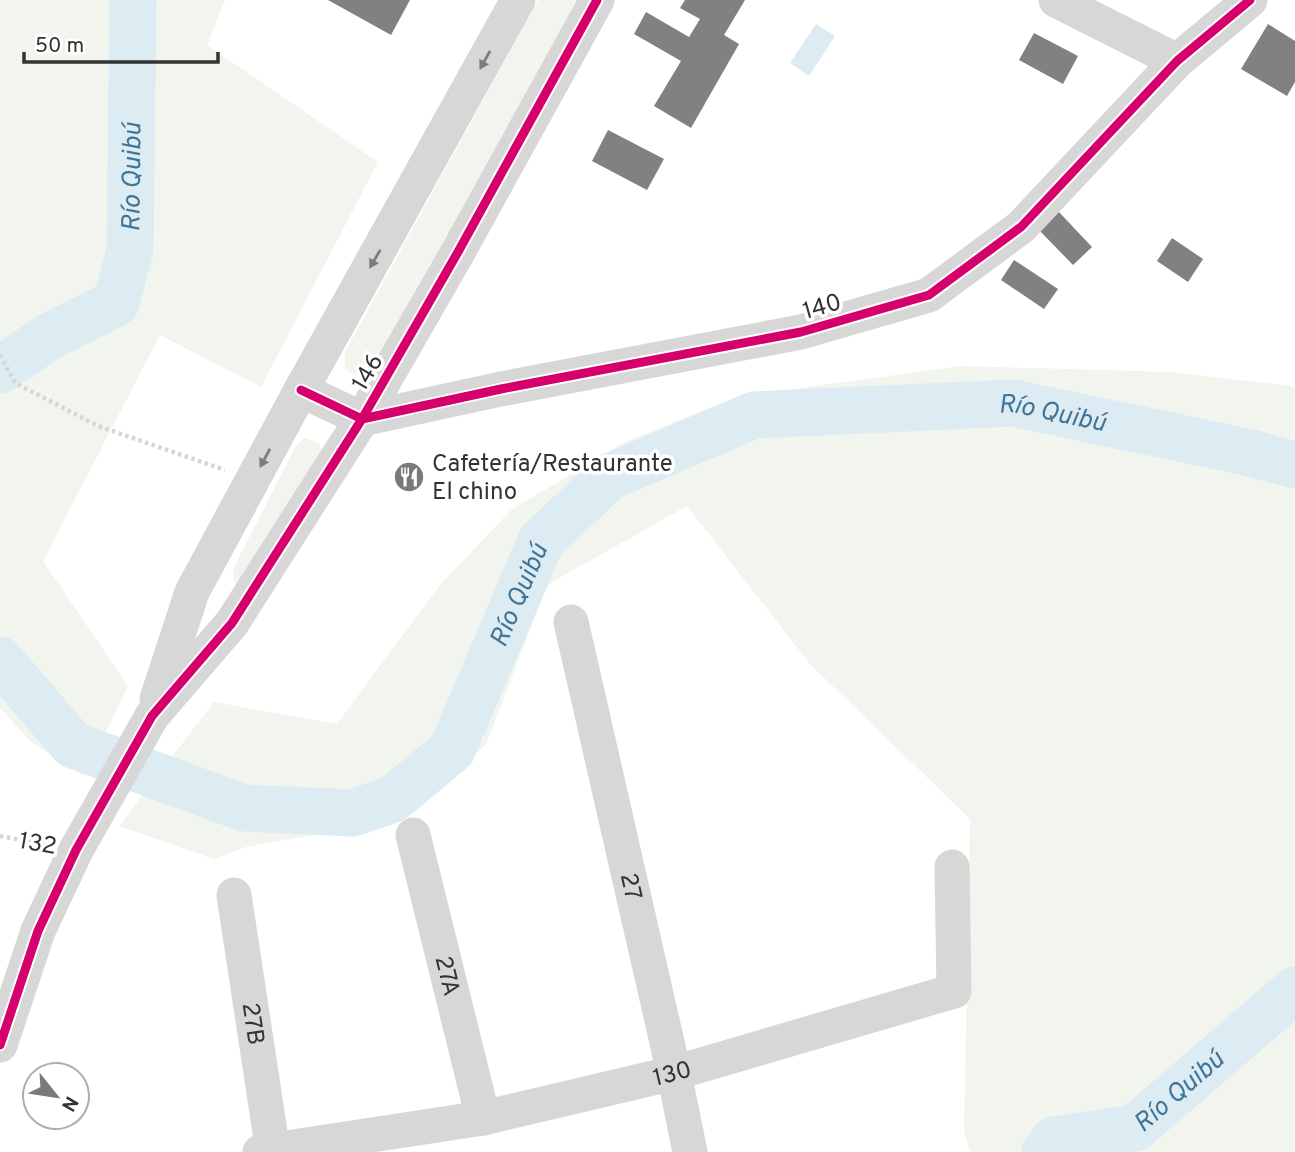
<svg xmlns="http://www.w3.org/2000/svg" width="1295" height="1152" viewBox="0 0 1295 1152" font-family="Overpass,sans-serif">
  <rect width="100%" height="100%" fill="#fff"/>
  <path fill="#f1f5ed" d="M 0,0 L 225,0 L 207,45 L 378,162 L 261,387 L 160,335 L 43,561 L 128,686 L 85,776 L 31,742 L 0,708 Z
    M 538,0 L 580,0 L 374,368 L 362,377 L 353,374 L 345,369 L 345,352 Z
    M 961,366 L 1170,372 L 1291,386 L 1295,389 L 1295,1152 L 970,1152 L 964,1131 L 970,819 L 810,664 L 687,506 L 547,585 L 486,745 L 394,821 L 246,847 L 214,859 L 119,826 L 214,702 L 337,724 L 440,585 L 511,510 L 625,442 L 737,397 Z
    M 305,438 L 319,443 L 323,457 L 242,588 L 234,582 L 233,569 L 297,444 Z"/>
  <path fill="#ddebf3" d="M 816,24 L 835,36 L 809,76 L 790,63 Z"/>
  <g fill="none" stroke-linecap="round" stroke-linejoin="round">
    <g stroke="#ddebf3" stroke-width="47">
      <path id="s1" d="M 0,370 L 50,336 L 116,303 L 130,250 L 133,0"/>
      <path id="s2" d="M 0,660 L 73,745 L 244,808 L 353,813 L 393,799 L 452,750 L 541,541 L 609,477 L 754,415 L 1013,403 L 1251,453 L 1295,465"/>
      <path id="s3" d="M 1045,1152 L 1054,1140 L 1135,1128 L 1295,990"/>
    </g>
  </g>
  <path fill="#818181" d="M 328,0 L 410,0 L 391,35 Z
    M 685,0 L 745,0 L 724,35 L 739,44 L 691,128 L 654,106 L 681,61 L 634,34 L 646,12 L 689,37 L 700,19 L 680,8 Z
    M 1268,24 L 1295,41 L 1295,82 L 1287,96 L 1241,69 Z
    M 1034,33 L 1078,56 L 1063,84 L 1019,60 Z
    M 608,130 L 664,159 L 647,190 L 592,161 Z
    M 1058,211 L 1092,247 L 1073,265 L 1039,230 Z
    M 1172,238 L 1203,259 L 1188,282 L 1157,261 Z
    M 1014,260 L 1058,289 L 1044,309 L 1001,280 Z"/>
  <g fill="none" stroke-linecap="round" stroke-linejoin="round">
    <path stroke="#d6d6d6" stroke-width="4.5" stroke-dasharray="3.5 3.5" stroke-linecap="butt" d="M 0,355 L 15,383 L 50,401 L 98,426 L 225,470
      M 0,836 L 47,845"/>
    <g stroke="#d7d7d7" stroke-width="35">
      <path d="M 1056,0 L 1177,61"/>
      <path d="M 301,390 L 362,419 L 501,389 L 801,332 L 929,295 L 1021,227 L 1177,61 L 1250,0"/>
      <path id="s4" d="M 571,622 L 674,1073 L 690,1152"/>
      <path d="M 157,699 L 192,592 L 301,390 L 518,0"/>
      <path id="s5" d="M 413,835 L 483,1118"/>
      <path id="s6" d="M 234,895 L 273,1152"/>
      <path d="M 0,1045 L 38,931 L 76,850 L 152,716 L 232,623 L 362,419 L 458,252 L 597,0"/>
      <path id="s7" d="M 260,1152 L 483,1118 L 674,1073 L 954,991 L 952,867"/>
    </g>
    <g stroke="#fff" stroke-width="13">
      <path id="cycleway" d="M 301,390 L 362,419 L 501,389 L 801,332 L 929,295 L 1021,227 L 1177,61 L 1250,0
        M 0,1045 L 38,931 L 76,850 L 152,716 L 232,623 L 362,419 L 458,252 L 597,0"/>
    </g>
    <use href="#cycleway" stroke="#d6006c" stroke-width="9"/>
  </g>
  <defs><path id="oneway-solid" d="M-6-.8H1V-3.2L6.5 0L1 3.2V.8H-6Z" transform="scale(1.75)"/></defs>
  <g fill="#7d7d7d">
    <use href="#oneway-solid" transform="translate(485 60) rotate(119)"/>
    <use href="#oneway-solid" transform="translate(375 259) rotate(120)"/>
    <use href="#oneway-solid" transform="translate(265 458) rotate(118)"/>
  </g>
  <defs>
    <g id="restaurant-disc" transform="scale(1.575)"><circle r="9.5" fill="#7a7a7a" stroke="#fff"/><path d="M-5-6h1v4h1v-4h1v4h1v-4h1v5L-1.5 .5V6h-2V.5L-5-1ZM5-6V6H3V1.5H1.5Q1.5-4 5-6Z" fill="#fff"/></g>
  </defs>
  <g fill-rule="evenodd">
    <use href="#restaurant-disc" x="409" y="477"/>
  </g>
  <g text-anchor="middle" stroke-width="7" stroke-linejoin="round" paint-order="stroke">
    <g font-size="24" fill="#333" stroke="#fff">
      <text transform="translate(822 306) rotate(-16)" y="8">140</text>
      <text transform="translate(367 372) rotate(-60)" y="8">146</text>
      <text transform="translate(38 843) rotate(10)" y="8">132</text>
      <text dy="8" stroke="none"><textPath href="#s4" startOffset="271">27</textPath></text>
      <text dy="8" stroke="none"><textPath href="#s5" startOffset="145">27A</textPath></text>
      <text dy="8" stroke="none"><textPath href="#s6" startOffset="130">27B</textPath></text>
      <text dy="8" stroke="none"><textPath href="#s7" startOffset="420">130</textPath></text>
    </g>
    <g font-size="24" fill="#333" stroke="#fff" text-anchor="start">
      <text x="432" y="471">Cafetería/Restaurante<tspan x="432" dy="28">El chino</tspan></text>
    </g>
    <g font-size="26" font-style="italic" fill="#3f7597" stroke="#fff">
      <text dy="9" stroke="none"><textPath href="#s1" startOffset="262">Río Quibú</textPath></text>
      <text dy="9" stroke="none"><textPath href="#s2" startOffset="1300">Río Quibú</textPath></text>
      <text dy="9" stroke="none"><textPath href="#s2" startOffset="691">Río Quibú</textPath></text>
      <text dy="9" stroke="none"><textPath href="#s3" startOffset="154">Río Quibú</textPath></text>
    </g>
  </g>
  <g transform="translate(56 1096) rotate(120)"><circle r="33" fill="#ffffff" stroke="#adadad" stroke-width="2"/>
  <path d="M0-5L12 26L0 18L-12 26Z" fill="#7a7a7a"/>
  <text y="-10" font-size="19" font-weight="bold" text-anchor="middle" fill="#333333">N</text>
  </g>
  <path d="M24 52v10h194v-10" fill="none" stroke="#333333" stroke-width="3.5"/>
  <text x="35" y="52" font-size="21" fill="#333333" stroke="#ffffff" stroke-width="5" paint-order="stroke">50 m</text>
</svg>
